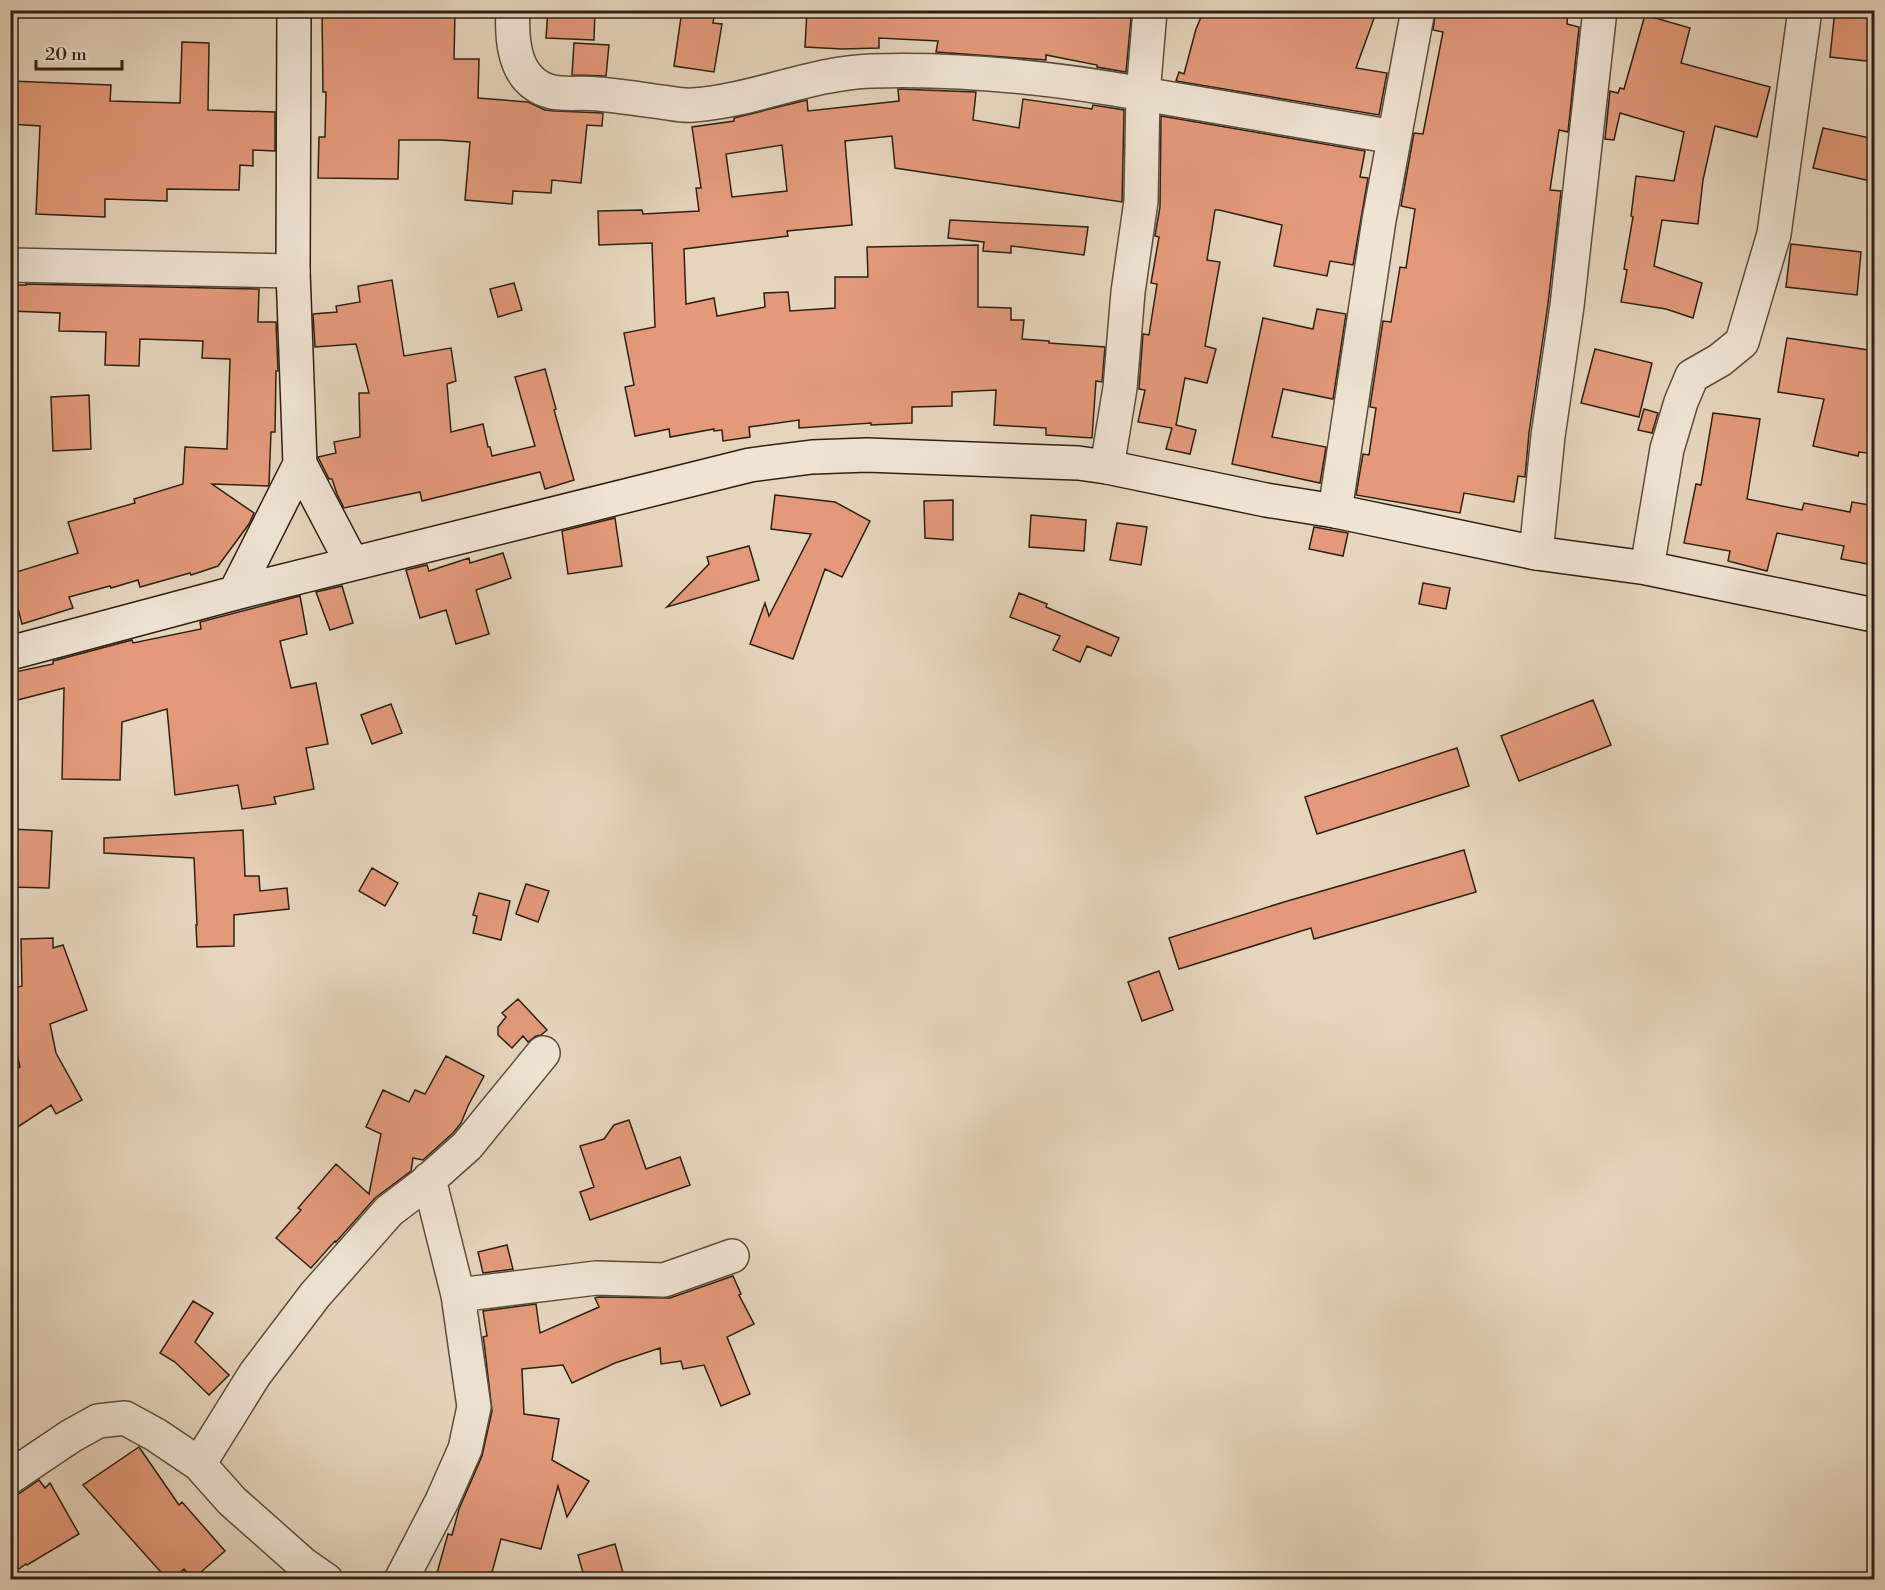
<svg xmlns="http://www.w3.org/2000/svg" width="1885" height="1590" viewBox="0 0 1885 1590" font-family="'Libre Bodoni',serif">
  <rect width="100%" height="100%" fill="#e6d5bd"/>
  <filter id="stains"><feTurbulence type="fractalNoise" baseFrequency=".00333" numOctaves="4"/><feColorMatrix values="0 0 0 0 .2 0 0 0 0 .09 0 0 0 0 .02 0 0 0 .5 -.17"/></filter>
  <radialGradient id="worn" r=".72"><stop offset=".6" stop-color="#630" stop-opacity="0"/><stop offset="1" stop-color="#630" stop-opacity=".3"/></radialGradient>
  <path fill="#e49a7a" stroke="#2e2014" stroke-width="1.5" fill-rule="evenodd" d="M 322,10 L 455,10 L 454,59 L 479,59 L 478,98 L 528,102 L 545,110 L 555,111 L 603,113 L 602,126 L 587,125 L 581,183 L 552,180 L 551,193 L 513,191 L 512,204 L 465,200 L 470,142 L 440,140 L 399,140 L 398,179 L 318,178 L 319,137 L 325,137 L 326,92 L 323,92 Z
    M 548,10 L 595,10 L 594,40 L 546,38 Z
    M 682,10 L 715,10 L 713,23 L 722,24 L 714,72 L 674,66 Z
    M 807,10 L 1103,10 L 1131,18 L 1126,72 L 1097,67 L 1097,65 L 1046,55 L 1046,60 L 936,52 L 938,41 L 879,38 L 879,48 L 842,49 L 805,47 Z
    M 1204,10 L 1377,10 L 1356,68 L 1387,73 L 1379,115 L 1176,81 L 1179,72 L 1184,74 L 1196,29 Z
    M 1436,10 L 1502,10 L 1535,17 L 1536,10 L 1568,10 L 1567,24 L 1579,27 L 1568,132 L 1559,130 L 1550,190 L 1561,191 L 1548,304 L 1529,433 L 1525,477 L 1518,476 L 1514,502 L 1464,493 L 1460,513 L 1356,495 L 1363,454 L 1369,455 L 1376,408 L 1370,407 L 1383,321 L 1391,322 L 1400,267 L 1406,268 L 1415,209 L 1401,206 L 1414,133 L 1423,134 L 1443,32 L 1433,30 Z
    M 1835,10 L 1875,12 L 1875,62 L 1830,57 Z
    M 1645,15 L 1690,28 L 1681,63 L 1770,87 L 1757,137 L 1715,126 L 1703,180 L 1698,224 L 1662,220 L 1654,266 L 1702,283 L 1693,318 L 1666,309 L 1621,302 L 1627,270 L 1624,269 L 1633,217 L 1631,216 L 1636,176 L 1674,181 L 1684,132 L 1620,113 L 1614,140 L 1605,139 L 1610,91 L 1618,93 L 1620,88 L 1624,89 Z
    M 182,42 L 209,43 L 208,110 L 275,112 L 275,151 L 253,150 L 253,166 L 240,165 L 239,190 L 167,189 L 167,201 L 105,199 L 105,217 L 36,214 L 40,126 L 10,124 L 10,81 L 111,85 L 110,101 L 180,103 Z
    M 574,43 L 609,45 L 606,76 L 572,75 Z
    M 898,89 L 976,92 L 973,120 L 1019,128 L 1023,99 L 1092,109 L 1093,105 L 1124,110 L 1122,202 L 895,168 L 892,136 L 845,141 L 852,225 L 787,231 L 788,236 L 684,249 L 686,304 L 714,298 L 717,316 L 765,307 L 764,293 L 788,292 L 790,311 L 835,308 L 835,277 L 868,277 L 867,247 L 978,245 L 978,307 L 1011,308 L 1011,320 L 1024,320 L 1022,339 L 1049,341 L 1049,343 L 1105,347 L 1102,382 L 1096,381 L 1092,438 L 1046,435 L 1046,428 L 994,425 L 996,390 L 952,392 L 952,406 L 912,407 L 912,423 L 871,425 L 871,423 L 799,428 L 799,420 L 749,427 L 750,437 L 723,441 L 722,430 L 714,431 L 714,429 L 670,437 L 669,429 L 635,436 L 625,387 L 634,385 L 624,333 L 655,327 L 652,243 L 599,245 L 598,211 L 642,210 L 643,214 L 699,211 L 696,188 L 701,188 L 692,127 L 734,121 L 734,118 L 807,100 L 808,111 L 899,101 ZM 782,145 L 787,191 L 732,197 L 726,154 Z
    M 1161,116 L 1365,151 L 1360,177 L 1368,178 L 1353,265 L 1330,261 L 1327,276 L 1274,266 L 1282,225 L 1219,210 L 1215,210 L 1207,260 L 1220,262 L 1205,346 L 1216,349 L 1207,383 L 1185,378 L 1176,425 L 1196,430 L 1190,454 L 1166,449 L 1172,428 L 1138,422 L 1145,390 L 1139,389 L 1143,334 L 1149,335 L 1157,284 L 1151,283 L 1159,237 L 1155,236 L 1160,207 Z
    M 1823,128 L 1875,139 L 1875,182 L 1813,168 Z
    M 950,220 L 1088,227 L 1084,255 L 1011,246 L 1011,253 L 983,251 L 984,242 L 948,238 Z
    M 1791,244 L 1861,252 L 1857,295 L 1786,287 Z
    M 392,280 L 404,356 L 451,348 L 456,381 L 447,384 L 451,432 L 483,424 L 488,447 L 490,447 L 492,456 L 535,446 L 515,377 L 545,369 L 556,409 L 554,410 L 574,480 L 545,489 L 540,472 L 422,501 L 420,492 L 344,508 L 337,494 L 332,479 L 329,479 L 318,457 L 336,453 L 334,442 L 360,437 L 359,393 L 369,393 L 356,344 L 315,347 L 313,314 L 337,312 L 336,306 L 360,302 L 358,286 Z
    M 514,283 L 522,310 L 498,317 L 490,289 Z
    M 26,284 L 259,289 L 258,322 L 276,322 L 278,371 L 276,371 L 275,432 L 271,432 L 269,484 L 268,486 L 212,484 L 254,513 L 249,524 L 218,566 L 191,575 L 190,573 L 140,587 L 138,580 L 111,588 L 110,586 L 69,597 L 73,608 L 22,624 L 16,601 L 10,603 L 10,574 L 78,553 L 68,522 L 135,503 L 134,499 L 183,484 L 185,447 L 227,449 L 230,359 L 202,358 L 203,341 L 140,339 L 139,366 L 105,365 L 106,332 L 59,331 L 60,313 L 10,311 L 10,285 L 26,285 Z
    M 1317,309 L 1346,314 L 1333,399 L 1283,389 L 1272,437 L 1326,447 L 1320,483 L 1232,464 L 1263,318 L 1313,329 Z
    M 1787,338 L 1875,351 L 1875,454 L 1859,452 L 1858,456 L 1813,446 L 1824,399 L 1778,392 Z
    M 1595,349 L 1652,363 L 1639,417 L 1581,403 Z
    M 89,395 L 91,449 L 53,451 L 51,397 Z
    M 1644,409 L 1658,413 L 1652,433 L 1638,430 Z
    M 1713,413 L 1760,419 L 1747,499 L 1802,510 L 1804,503 L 1850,512 L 1852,502 L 1875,506 L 1875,557 L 1869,556 L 1868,564 L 1841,559 L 1844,546 L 1777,533 L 1767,571 L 1728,561 L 1730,551 L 1684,543 L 1696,484 L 1701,485 Z
    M 775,495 L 835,502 L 870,521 L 842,577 L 825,569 L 793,659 L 750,644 L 765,603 L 769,616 L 811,534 L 771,529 Z
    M 953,500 L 953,540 L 925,538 L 924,501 Z
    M 1031,515 L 1086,520 L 1084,551 L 1029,547 Z
    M 615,518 L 622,566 L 568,574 L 562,531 Z
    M 1117,523 L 1147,527 L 1141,565 L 1110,560 Z
    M 1314,527 L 1348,533 L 1343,556 L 1309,549 Z
    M 749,546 L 759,580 L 667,607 L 709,564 L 707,557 Z
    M 503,553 L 511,578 L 476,590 L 489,634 L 456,644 L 446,610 L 420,618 L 406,570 L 427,565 L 429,571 L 469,558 L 470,563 Z
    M 1423,583 L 1450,588 L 1446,609 L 1419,604 Z
    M 342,586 L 353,623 L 330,630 L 316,592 Z
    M 1019,593 L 1047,604 L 1046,607 L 1119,638 L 1111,656 L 1087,646 L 1080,662 L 1053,650 L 1060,636 L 1010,617 Z
    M 300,596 L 307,634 L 280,641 L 291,688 L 316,683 L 328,744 L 306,748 L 314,789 L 274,797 L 276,804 L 242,809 L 238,785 L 175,795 L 167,709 L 122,722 L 120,780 L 62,779 L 64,688 L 10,702 L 10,673 L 53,664 L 53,661 L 132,640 L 133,643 L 201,629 L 200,622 Z
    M 1593,700 L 1611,745 L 1519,781 L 1501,736 Z
    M 391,704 L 402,733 L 372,744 L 361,715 Z
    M 1457,748 L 1469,786 L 1317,834 L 1305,797 Z
    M 10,829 L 52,831 L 49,888 L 10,887 Z
    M 243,830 L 245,876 L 259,876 L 260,891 L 287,888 L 289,909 L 234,915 L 234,946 L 197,947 L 196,925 L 197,925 L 194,858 L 104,853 L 104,838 Z
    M 1464,850 L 1476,892 L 1314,939 L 1311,928 L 1179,969 L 1169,938 L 1284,902 Z
    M 372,868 L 398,883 L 385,906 L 359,891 Z
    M 526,884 L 549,891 L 538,922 L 516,914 Z
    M 479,893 L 510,901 L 501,940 L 473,933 L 477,916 L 473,915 Z
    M 53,938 L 53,948 L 63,945 L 87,1010 L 50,1024 L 56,1053 L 82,1100 L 56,1114 L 51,1105 L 10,1132 L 10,1073 L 20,1067 L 10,1023 L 10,989 L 22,986 L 21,939 Z
    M 1159,971 L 1173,1010 L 1142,1021 L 1128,982 Z
    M 518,999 L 547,1030 L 541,1035 L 536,1036 L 528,1042 L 523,1036 L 512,1048 L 498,1035 L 498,1027 L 506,1017 L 502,1013 Z
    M 446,1056 L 484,1076 L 468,1106 L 461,1123 L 453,1133 L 423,1160 L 413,1158 L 411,1171 L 375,1198 L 336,1242 L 335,1241 L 311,1268 L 276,1238 L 301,1210 L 298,1208 L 336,1164 L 369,1194 L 381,1134 L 366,1127 L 383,1090 L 409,1102 L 415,1090 L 425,1094 Z
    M 629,1120 L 646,1169 L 680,1157 L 690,1185 L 590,1220 L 580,1192 L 594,1187 L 580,1146 L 604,1139 L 614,1125 Z
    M 507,1245 L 513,1269 L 483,1273 L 478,1252 Z
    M 733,1276 L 741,1294 L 739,1295 L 754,1324 L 727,1337 L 750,1394 L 721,1406 L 704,1365 L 683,1369 L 681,1361 L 661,1364 L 660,1348 L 615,1363 L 572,1383 L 563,1365 L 522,1369 L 524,1414 L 559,1419 L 552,1460 L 589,1481 L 567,1517 L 558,1486 L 541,1549 L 501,1539 L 490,1580 L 435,1580 L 448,1534 L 452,1535 L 459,1509 L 482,1456 L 492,1411 L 484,1342 L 483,1337 L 487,1336 L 483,1311 L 536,1304 L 540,1333 L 599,1307 L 595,1298 L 598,1297 L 670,1298 Z
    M 193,1301 L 213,1313 L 195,1342 L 229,1375 L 209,1395 L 175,1362 L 160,1353 Z
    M 139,1447 L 179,1505 L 182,1502 L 225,1551 L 193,1579 L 184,1569 L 171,1580 L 168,1580 L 83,1485 Z
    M 39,1480 L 45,1488 L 50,1483 L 79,1534 L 27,1565 L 26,1564 L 10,1575 L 10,1496 L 20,1493 Z
    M 615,1544 L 625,1580 L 585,1580 L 578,1555 Z"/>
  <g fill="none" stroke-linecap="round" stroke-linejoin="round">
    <g stroke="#5c4d3e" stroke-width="36">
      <path id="street" d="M 513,10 C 511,43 515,83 552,92 C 567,95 583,92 598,94 C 619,96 640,99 661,102 C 671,103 682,106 693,105 C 753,101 811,73 871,71 C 962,68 1054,78 1143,94 L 1141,201 L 1128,292 L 1120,388 L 1107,467
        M 1148,10 L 1150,11 L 1143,94 L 1394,137
        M 10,265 L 293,271
        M 1335,511 L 1379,220 L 1418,10
        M 1536,553 L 1548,436 L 1567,306 L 1600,10
        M 1647,568 L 1667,449 L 1681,402 L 1692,376 L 1720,360 L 1742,342 L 1774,234 L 1805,10
        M 458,1295 L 596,1278 L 664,1280 L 732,1256
        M 199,1464 L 255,1374 L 315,1295 L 389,1211 L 422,1186 L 467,1146 L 543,1053
        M 10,1477 L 71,1436 L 98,1421 L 125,1418 L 156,1435 L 199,1464 L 232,1501 L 303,1564 L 326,1580
        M 401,1580 L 442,1501 L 465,1449 L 474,1407 L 458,1295 L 429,1179"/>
    </g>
    <g stroke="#2e2014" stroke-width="36">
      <path id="secondary" d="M 294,10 L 293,271 L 300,464 L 352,563
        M 235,593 L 300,464
        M 10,653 L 235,593 L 750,465 L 812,457 L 867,455 L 1078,463 L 1107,467 L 1266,500 L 1335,511 L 1536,553 L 1647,568 L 1874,615"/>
    </g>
    <use href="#street" stroke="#efe4d4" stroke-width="33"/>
    <use href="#secondary" stroke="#efe4d4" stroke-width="33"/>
  </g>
  <rect width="1885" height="1590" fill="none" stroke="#e6d5bd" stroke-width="36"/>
  <rect x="12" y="12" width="1861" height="1566" fill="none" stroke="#2e2014" stroke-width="3"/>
  <rect x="18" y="18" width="1849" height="1554" fill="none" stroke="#2e2014" stroke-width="1.5"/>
  <path d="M36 60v9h86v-9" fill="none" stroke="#2e2014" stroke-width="3"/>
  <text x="45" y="60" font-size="18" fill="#2e2014" stroke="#efe4d4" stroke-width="4.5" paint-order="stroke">20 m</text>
  <rect width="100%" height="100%" filter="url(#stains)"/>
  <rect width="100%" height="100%" fill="url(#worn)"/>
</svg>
